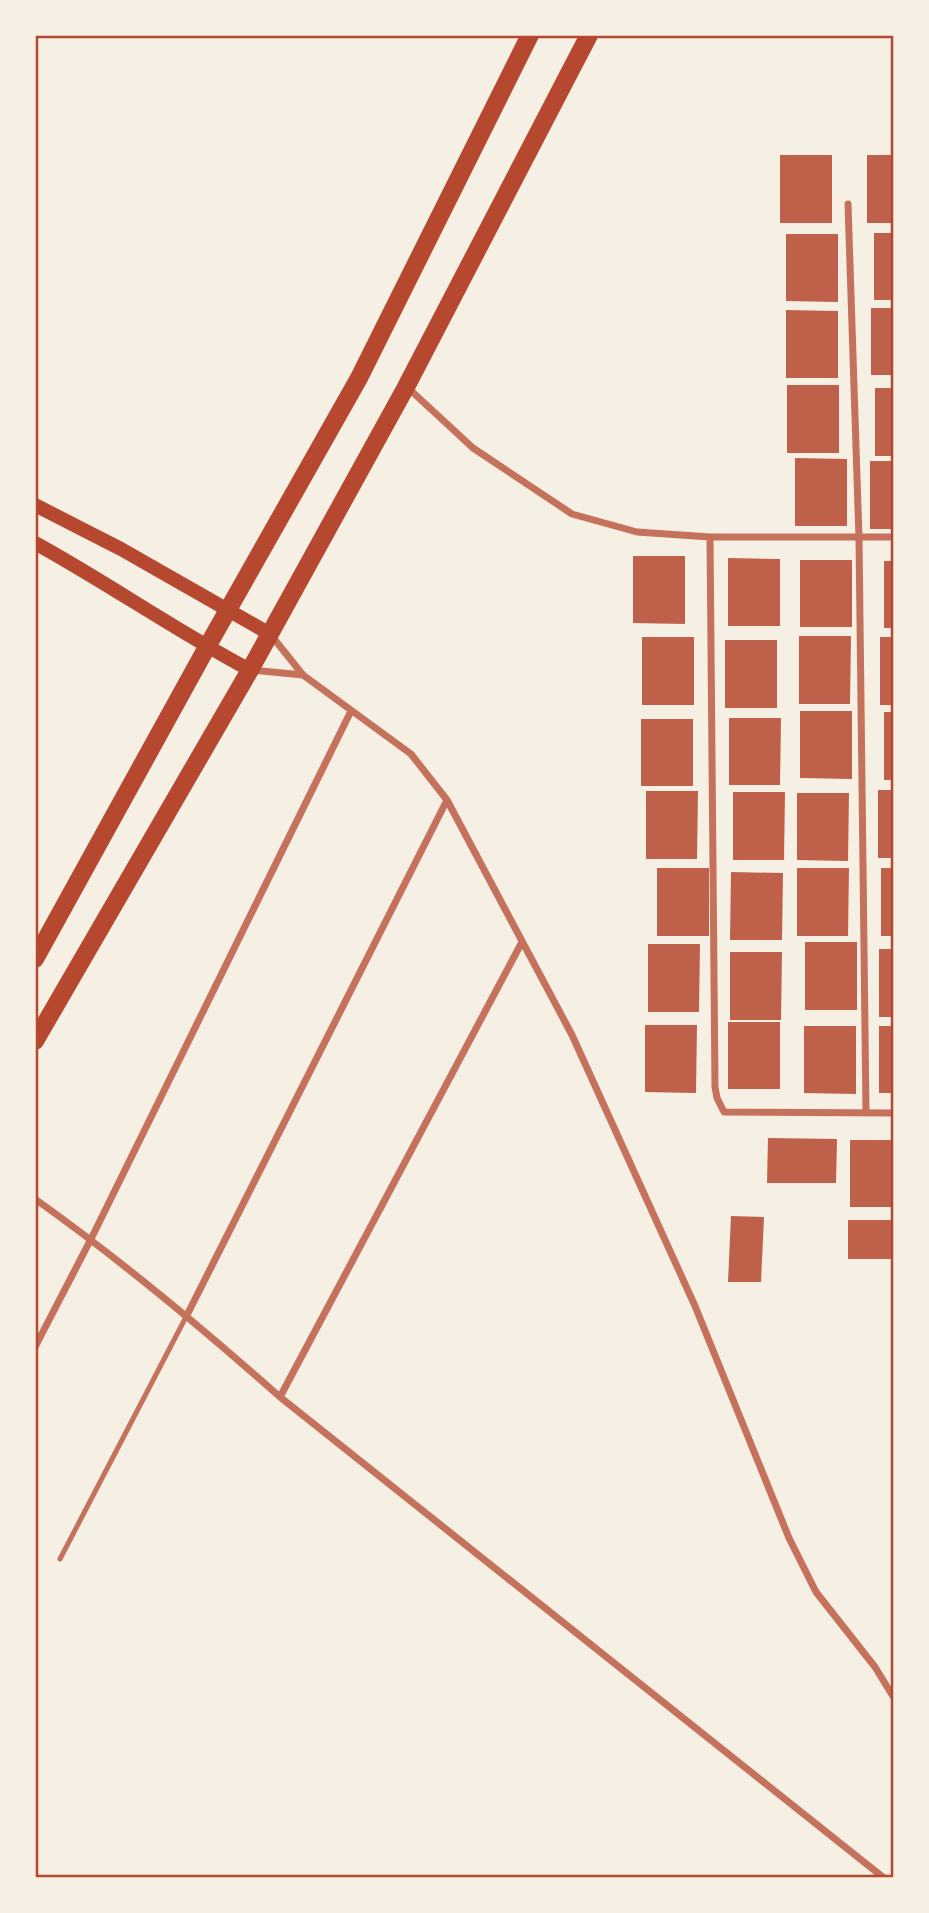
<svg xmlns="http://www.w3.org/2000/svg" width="929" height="1913" viewBox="0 0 929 1913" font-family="Raleway,sans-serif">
  <rect width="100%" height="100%" fill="#f6efe4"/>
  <path fill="#bf614a" d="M 780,155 L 832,155 L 832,223 L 780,223 Z
    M 867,155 L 894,155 L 894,223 L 867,223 Z
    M 874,233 L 894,233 L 894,300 L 874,300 Z
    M 786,234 L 838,234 L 838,302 L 786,301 Z
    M 871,308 L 894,308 L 894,375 L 871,375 Z
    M 786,310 L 838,311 L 838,378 L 786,378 Z
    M 787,385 L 839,385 L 839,453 L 787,453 Z
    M 875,388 L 894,388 L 894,456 L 875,456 Z
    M 795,458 L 847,459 L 847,526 L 795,526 Z
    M 870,461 L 894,461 L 894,529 L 870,529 Z
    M 633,556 L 685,556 L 685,624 L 633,623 Z
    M 728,558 L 780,559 L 780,626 L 728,626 Z
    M 800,560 L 852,560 L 852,627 L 800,627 Z
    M 884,561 L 894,561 L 894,628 L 884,628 Z
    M 799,636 L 851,636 L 850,704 L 799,704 Z
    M 642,637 L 694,637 L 694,705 L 642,705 Z
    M 880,637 L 894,637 L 894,705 L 880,705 Z
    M 725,640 L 777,640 L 777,708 L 725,708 Z
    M 800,711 L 852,711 L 852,779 L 800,778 Z
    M 884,712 L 894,712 L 894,780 L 884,780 Z
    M 729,718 L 781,718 L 780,785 L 729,785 Z
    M 641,719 L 693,719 L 693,786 L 641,786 Z
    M 878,790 L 894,790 L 894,858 L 878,858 Z
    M 646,791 L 698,791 L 697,859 L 646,859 Z
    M 733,792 L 785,792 L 784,860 L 733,860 Z
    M 797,793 L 849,793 L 848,861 L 797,860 Z
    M 657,868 L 709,868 L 709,936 L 657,936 Z
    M 797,868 L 849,868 L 848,936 L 797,936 Z
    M 881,868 L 894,868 L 894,936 L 881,936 Z
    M 731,872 L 783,873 L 782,940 L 730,940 Z
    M 805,942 L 857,942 L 857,1010 L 805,1010 Z
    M 648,944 L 700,944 L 699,1012 L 648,1012 Z
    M 879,949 L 894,949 L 894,1017 L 879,1017 Z
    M 730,952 L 782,952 L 781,1020 L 730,1020 Z
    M 728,1022 L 780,1022 L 780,1089 L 728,1089 Z
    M 645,1025 L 697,1025 L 696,1093 L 645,1092 Z
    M 804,1026 L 856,1026 L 856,1094 L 804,1093 Z
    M 879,1026 L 894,1026 L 894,1093 L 879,1093 Z
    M 768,1138 L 837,1139 L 836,1183 L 767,1183 Z
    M 850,1140 L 894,1140 L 894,1207 L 850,1207 Z
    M 731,1216 L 764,1217 L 761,1282 L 728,1282 Z
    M 848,1220 L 893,1220 L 893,1259 L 848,1259 Z"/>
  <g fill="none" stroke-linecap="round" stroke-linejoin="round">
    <path stroke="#c5725c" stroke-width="5" d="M 60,1559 L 187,1315"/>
    <path stroke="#c5725c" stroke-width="7" d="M 848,204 L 859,538 L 866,1112
      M 407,387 L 473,448 L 572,514 L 637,532 L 710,537 L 715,1087 L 717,1098 L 724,1112 L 894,1113
      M 710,537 L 894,537
      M 271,635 L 303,675 L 411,754 L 447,800 L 572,1035 L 695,1306 L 789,1538 L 816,1592 L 875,1667 L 894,1698
      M 252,670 L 303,675
      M 35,1199 C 121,1260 201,1327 280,1397 L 884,1878
      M 187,1315 L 447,800
      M 35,1347 L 91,1239 L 351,711
      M 280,1397 L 522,942"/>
    <path stroke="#b5482f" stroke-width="14" d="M 35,505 L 121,549 L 270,634
      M 35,543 C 108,583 176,631 250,670"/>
    <path stroke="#b5482f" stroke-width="18" d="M 35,959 L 207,647 L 359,378 L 530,35
      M 35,1041 L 250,670 L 406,387 L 589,35"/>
  </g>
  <rect width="929" height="1913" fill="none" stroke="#f6efe4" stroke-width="74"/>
  <rect x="37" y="37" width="855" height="1839" fill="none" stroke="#b5482f" stroke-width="2.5"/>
</svg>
